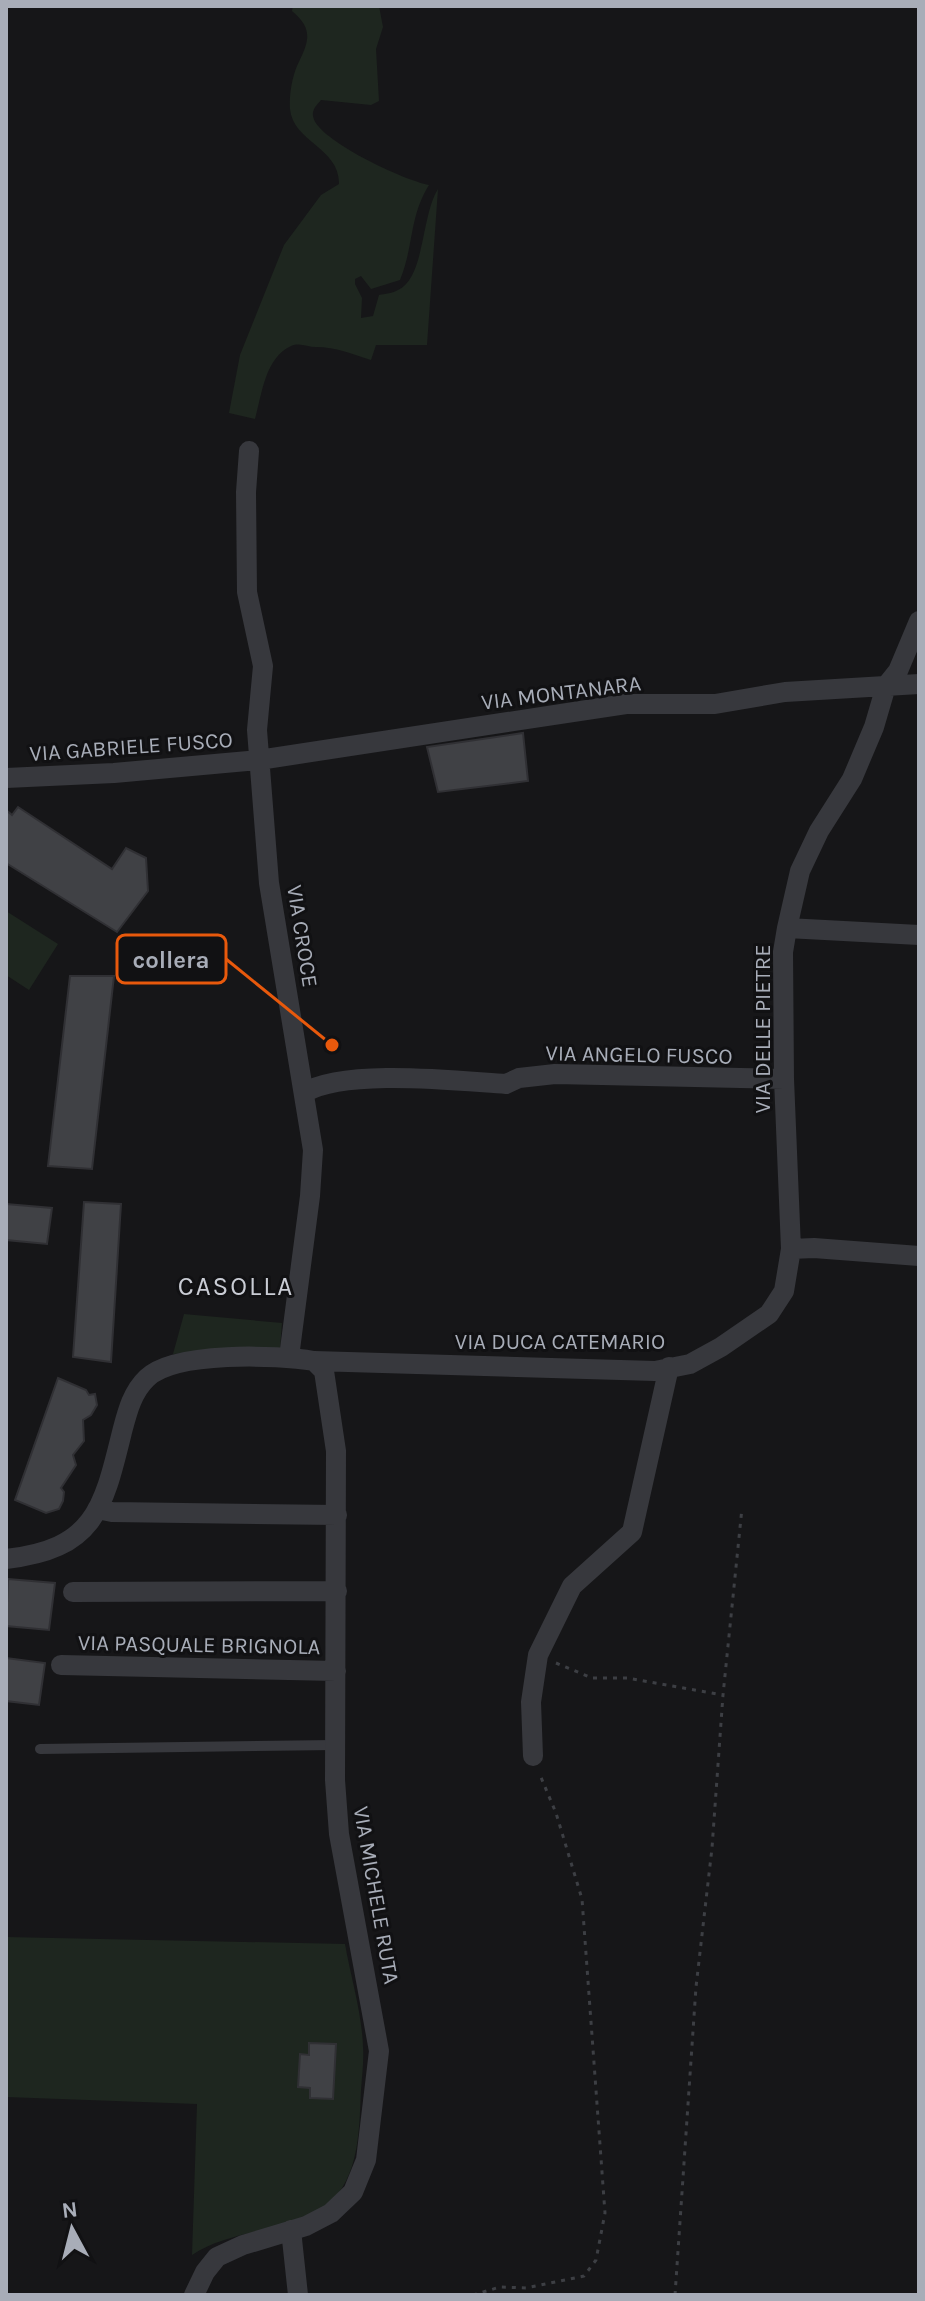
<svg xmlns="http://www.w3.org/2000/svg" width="925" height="2301" viewBox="0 0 925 2301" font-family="Karla,sans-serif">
  <rect width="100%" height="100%" fill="#161618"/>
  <path fill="#1e261f" d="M 293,6 L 379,6 L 383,27 L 376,49 L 379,101 L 371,105 L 321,100 C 317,105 312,109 313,116 C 316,140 406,181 429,185 C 409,217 414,246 400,280 L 371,289 L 361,276 L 355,279 L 355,284 L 362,298 L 361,318 L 373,316 L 379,295 C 385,294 393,293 398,290 C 425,278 421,216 438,189 L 427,345 L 376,345 L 371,360 C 352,354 336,347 316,347 C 307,347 300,342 291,346 C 265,358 262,394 255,419 L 229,413 L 240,355 L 284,245 L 321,195 L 339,184 C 340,148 293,142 290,109 C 289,95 292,78 297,66 C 308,43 315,30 292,11 Z
    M 6,911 L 58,944 L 29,990 L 6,975 Z
    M 184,1314 L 282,1323 L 280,1349 L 173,1354 Z
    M 6,1937 L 345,1944 C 351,1978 362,2013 363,2047 C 364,2061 362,2076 361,2090 C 359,2132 360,2187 318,2211 C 278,2233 229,2230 192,2255 L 197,2104 L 6,2097 Z"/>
  <path fill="#404145" stroke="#303034" stroke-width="2" d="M 523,733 L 528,781 L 438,792 L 427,747 Z
    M 18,807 L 112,869 L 126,848 L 146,858 L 148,891 L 117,932 L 6,863 L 6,810 L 12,815 Z
    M 70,976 L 114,976 L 92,1169 L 48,1166 Z
    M 84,1202 L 121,1204 L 111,1362 L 73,1357 Z
    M 6,1204 L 52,1208 L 47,1244 L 6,1240 Z
    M 58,1378 L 86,1390 L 89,1395 L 95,1394 L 97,1405 L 91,1415 L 83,1420 L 84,1441 L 73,1455 L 76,1465 L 61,1488 L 64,1492 L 63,1501 L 59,1509 L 46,1513 L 15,1500 Z
    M 8,1579 L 55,1583 L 49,1630 L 6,1626 Z
    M 6,1658 L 45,1663 L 39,1705 L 6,1701 Z
    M 309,2043 L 336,2044 L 333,2099 L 310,2098 L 310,2088 L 298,2087 L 300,2054 L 309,2055 Z"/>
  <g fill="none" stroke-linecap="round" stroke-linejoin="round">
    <path stroke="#3d3f44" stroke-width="3" stroke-dasharray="4 6" stroke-linecap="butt" d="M 556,1663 L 592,1678 L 627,1678 L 723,1695
      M 473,2295 L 500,2287 L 526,2288 L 584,2276 L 596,2260 L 605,2213 L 582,1899 L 556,1813 L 540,1775
      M 675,2295 L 696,1987 L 712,1848 L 723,1695 L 742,1508"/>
    <path stroke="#37383d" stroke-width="10" d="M 40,1749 L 335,1745"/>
    <path stroke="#37383d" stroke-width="20" d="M 249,451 L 246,492 L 247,592 L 263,666 L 257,730 L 269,883 L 313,1150 L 310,1196 L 289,1357
      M 6,778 L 114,773 L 259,760 L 626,704 L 715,704 L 785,692 L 919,684
      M 787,928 L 919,935
      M 304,1093 C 344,1068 458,1081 506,1084 L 519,1078 L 555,1074 L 784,1079
      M 791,1249 L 814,1248 L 919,1256
      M 97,1509 L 112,1512 L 337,1515
      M 6,1559 C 94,1549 103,1510 122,1432 C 127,1413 132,1392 147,1378 C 175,1351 277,1355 314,1361 L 655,1371 L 690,1364 L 721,1347 L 769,1314 L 784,1291 L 791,1249 L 784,1079 L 783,952 L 787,928 L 800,871 L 819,831 L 852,779 L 874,727 L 886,686 L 898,671 L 919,621
      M 73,1592 L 337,1591
      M 61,1665 L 336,1671
      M 533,1756 L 531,1702 L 538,1655 L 572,1586 L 632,1532 L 669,1367
      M 291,2230 L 298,2295
      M 194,2295 L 205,2272 L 217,2257 L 243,2245 L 306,2226 L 331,2213 L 353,2192 L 366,2160 L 379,2051 L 339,1834 L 335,1780 L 336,1451 L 324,1371 L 314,1361"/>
  </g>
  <g text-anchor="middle" stroke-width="6" stroke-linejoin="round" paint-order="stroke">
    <g font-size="22" fill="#a8adb8" stroke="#111113">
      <text transform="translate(561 692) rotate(-7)" y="8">VIA MONTANARA</text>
      <text transform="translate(131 746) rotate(-4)" y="8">VIA GABRIELE FUSCO</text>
      <text transform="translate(303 936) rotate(81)" y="8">VIA CROCE</text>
      <text transform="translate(762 1029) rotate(-90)" y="8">VIA DELLE PIETRE</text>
      <text transform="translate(639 1054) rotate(1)" y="8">VIA ANGELO FUSCO</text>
      <text x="560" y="1349">VIA DUCA CATEMARIO</text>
      <text transform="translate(199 1644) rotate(1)" y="8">VIA PASQUALE BRIGNOLA</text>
      <text transform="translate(377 1895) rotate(80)" y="8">VIA MICHELE RUTA</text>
    </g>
    <g font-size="26" letter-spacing="2" fill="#c9ccd4" stroke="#111113">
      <text x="236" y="1295">CASOLLA</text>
    </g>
  </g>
  <path fill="none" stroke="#e8590c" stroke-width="3" d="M332 1045L226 959"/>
  <circle fill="#e8590c" stroke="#111113" stroke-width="3" cx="332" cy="1045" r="8"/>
  <rect fill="#111113" stroke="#e8590c" stroke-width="3" x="117" y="935" width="109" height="48" rx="8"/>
  <g font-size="24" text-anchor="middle" font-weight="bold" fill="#a8adb8">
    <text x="171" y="968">collera</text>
  </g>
  <rect width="925" height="2301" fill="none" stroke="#a8adb8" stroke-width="16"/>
  <g transform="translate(72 2229) rotate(353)" stroke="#111113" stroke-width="6" paint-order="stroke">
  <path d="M0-6L14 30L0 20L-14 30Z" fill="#a8adb8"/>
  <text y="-12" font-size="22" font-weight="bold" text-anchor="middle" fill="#a8adb8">N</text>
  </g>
</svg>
